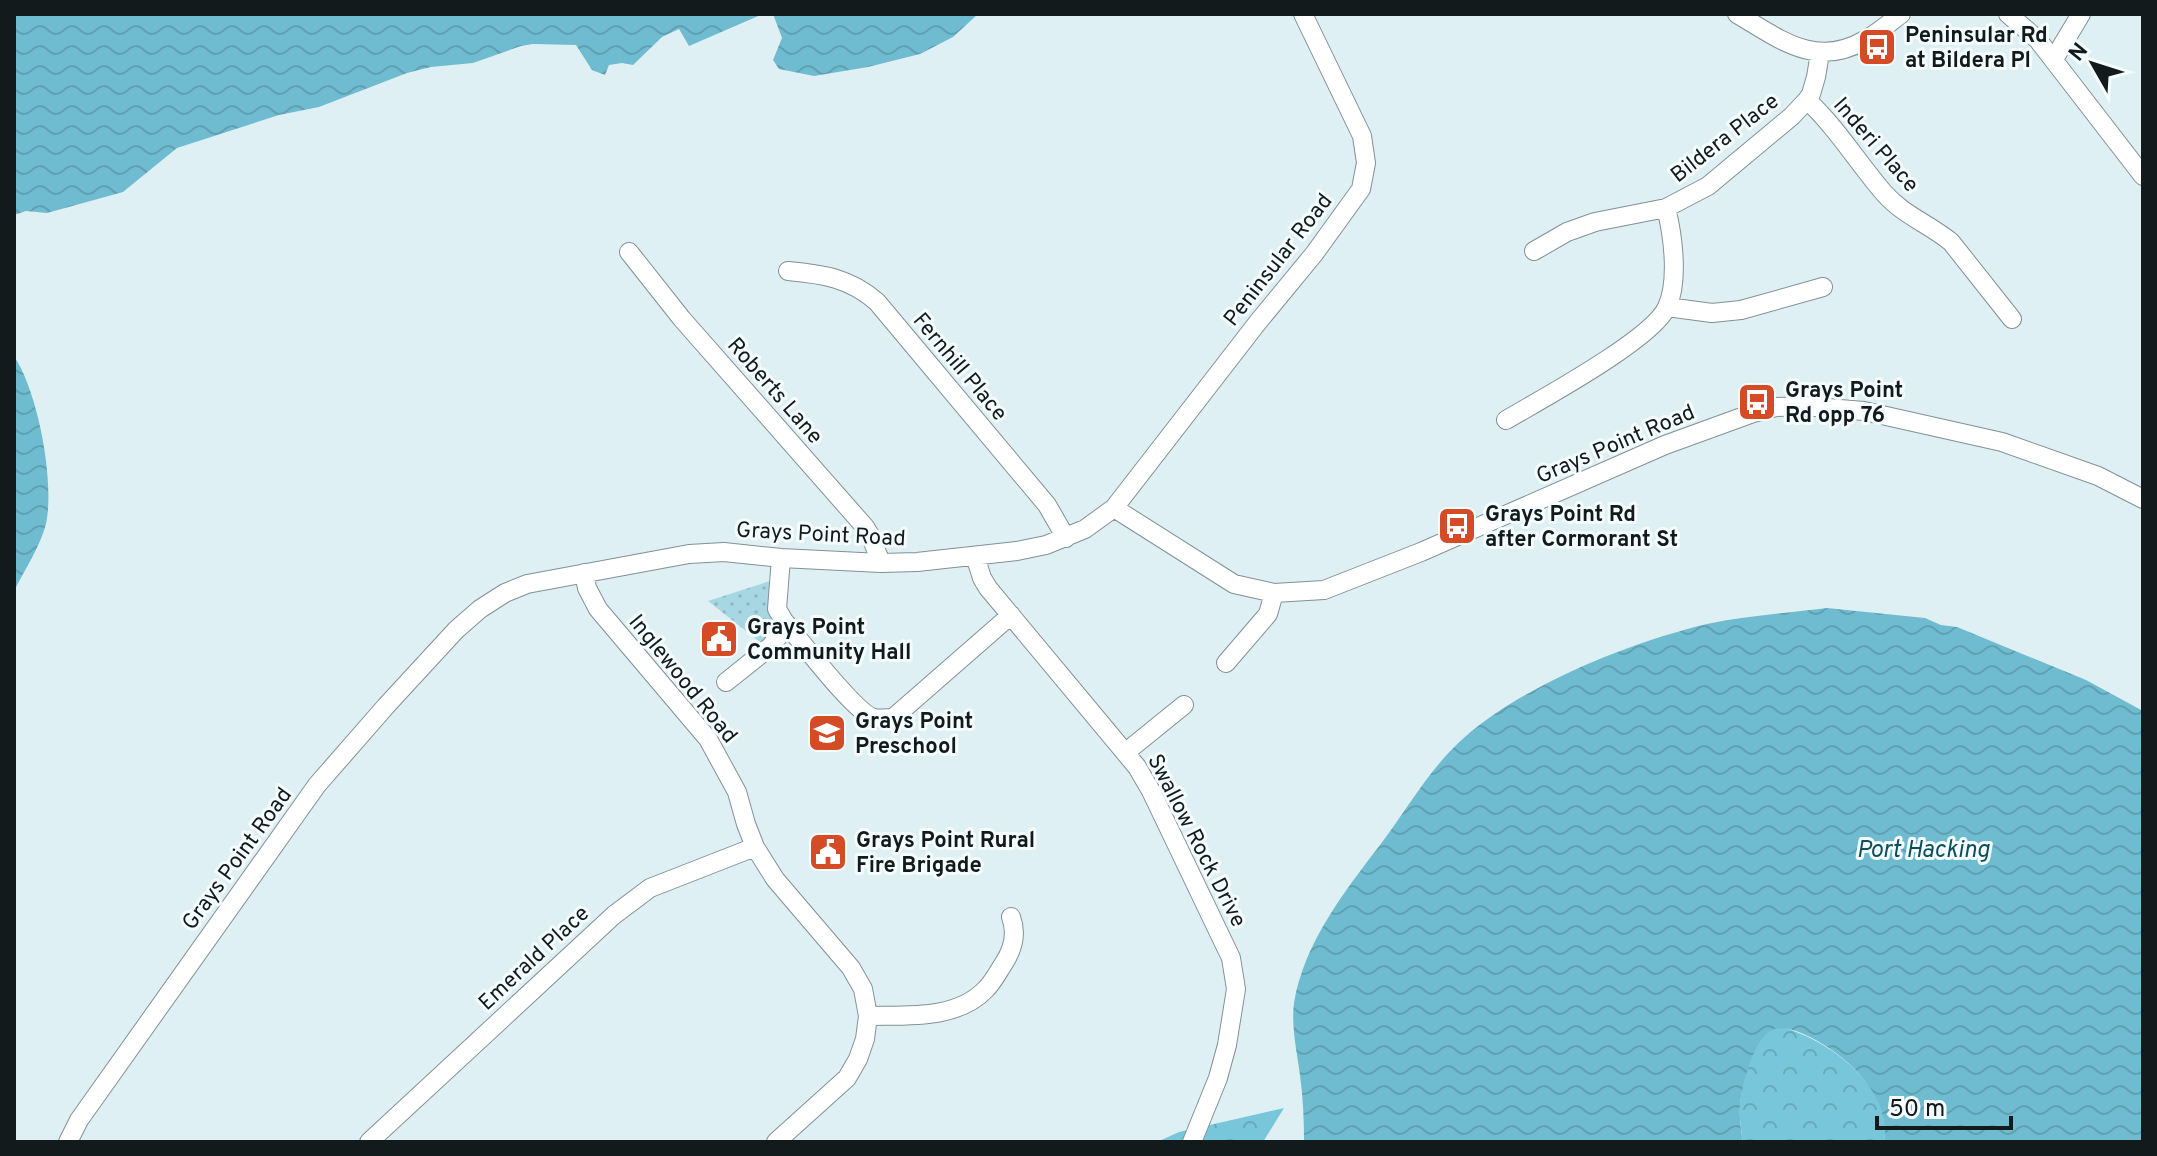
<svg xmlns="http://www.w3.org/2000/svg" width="2157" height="1156" viewBox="0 0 2157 1156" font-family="Overpass,sans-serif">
  <defs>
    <pattern id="grass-dots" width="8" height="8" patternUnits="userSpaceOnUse" patternTransform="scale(2)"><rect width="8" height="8" fill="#a8d7e4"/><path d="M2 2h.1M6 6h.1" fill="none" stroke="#90b8c3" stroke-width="1.8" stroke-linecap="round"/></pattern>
    <pattern id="forest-crowns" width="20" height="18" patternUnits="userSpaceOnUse" patternTransform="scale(2)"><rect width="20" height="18" fill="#78c6d9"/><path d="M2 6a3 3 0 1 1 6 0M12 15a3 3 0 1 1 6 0" fill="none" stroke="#67aaba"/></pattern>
    <pattern id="water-waves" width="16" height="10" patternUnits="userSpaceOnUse" patternTransform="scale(2)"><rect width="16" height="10" fill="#6fbcd0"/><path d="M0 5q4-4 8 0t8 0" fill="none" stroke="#5fa1b2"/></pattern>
  </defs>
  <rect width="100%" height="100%" fill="#dff0f5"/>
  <path fill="url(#grass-dots)" d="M 770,581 L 773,632 L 761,643 L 708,601 Z"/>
  <path fill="url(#forest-crowns)" d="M 1785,1028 C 1831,1042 1893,1087 1884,1142 L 1743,1142 C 1741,1129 1739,1117 1740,1104 C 1742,1085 1753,1036 1772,1029 C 1776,1027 1781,1028 1785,1028 Z
    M 1284,1108 L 1263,1142 L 1157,1142 L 1179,1132 Z"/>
  <path fill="url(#water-waves)" d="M 14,14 L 763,14 L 689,46 L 679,29 L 662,37 L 633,65 L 622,63 L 609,65 L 605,75 L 592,70 L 576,45 L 533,44 L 521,46 L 473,63 L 431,67 L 407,73 L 319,107 L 279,115 L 177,148 L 123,192 L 47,213 L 26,211 L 14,215 Z
    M 773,14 L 978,14 L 953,37 L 920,54 L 868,67 L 814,76 L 779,69 L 773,60 L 782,38 Z
    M 14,356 C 38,392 55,481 46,524 C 40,547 25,569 14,591 Z
    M 1827,608 L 1925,618 L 1941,625 L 1957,627 L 2086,680 L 2143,711 L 2143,1142 L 1884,1142 C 1891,1096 1848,1056 1810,1037 C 1800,1032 1786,1026 1775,1029 C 1754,1034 1742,1086 1740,1105 C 1739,1118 1741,1130 1743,1142 L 1304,1142 C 1304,1120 1303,1097 1300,1075 C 1297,1052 1291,1027 1294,1003 C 1304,943 1344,892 1380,845 C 1408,808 1431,766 1466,736 C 1526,684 1631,642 1707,624 C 1745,616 1788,613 1827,608 Z"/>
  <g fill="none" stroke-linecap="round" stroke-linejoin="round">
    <g stroke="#819196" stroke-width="20">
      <path id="minor" d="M 1737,14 C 1780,39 1815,69 1865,40 C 1878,33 1889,23 1901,14
        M 2008,14 L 2038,40 L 2143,176
        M 2054,59 L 2081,14
        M 1807,100 C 1837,128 1858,163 1884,193 C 1903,215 1929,224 1951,242 L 2012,319
        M 1534,251 L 1567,232 L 1595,222 L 1666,208 L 1708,186 L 1792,116 L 1807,100 L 1811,94 L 1816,77 L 1820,53
        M 629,252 L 682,319 L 865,527 L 871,537 L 881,563
        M 788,271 C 822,274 850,278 877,302 L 1047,505 L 1066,538
        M 1667,307 L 1712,313 L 1741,310 L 1823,287
        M 1506,420 C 1540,400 1653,339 1667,307 C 1679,281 1673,235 1666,208
        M 1114,508 L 1234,584 L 1274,593 L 1324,590 L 1421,552 L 1665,445 L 1753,413 L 1776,407 L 1803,406 L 1864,411 L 2002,442 L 2098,476 L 2143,499
        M 975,556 L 982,578 L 988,588 L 1137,767 L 1151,791 L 1231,958 L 1236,989 L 1227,1045 L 1218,1078 L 1192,1142
        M 781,558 L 777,609 L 784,621 C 800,640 855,713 874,718 C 879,719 887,718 893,718 L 1011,615
        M 584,573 L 587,588 L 598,609 L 708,739 L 737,792 L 746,824 L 755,847 L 775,879 L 851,968 L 863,989 L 868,1016 L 865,1039 L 858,1059 L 847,1078 L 776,1142
        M 1226,663 L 1268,614 L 1274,593
        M 726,682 L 771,646 L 787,625
        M 1126,752 L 1184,705
        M 868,1016 C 907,1015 957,1020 986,989 C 993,982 998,972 1004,963 C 1013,949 1017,933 1011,917
        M 68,1142 L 79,1120 L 317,785 L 386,706 L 456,630 L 480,609 L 505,593 L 527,584 L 689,554 L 724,552 L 781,558 L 881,563 L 917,562 L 1017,551 L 1046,545 L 1085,529 L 1114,508 L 1258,322 L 1314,254 L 1361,189 L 1366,163 L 1362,136 L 1303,14
        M 369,1142 L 614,915 L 650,888 L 755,847"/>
    </g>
    <use href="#minor" stroke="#fff" stroke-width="18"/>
  </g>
  <defs>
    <g id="bus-square" transform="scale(2)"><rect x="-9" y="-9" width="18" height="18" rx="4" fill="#d44b25" stroke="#f4fcfd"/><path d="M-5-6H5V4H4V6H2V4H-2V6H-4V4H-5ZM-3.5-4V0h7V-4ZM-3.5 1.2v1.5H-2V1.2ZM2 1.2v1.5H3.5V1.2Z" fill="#fff"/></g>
    <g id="civic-square" transform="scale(2)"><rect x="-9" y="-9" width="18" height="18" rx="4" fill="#d44b25" stroke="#f4fcfd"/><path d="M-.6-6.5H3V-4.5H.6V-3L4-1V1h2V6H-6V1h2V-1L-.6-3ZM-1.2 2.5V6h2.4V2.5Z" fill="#fff"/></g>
    <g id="school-square" transform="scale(2)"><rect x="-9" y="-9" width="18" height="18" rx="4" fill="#d44b25" stroke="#f4fcfd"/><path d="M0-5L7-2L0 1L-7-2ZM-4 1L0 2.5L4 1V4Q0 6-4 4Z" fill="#fff"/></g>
  </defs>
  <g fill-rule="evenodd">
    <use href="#bus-square" x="1877" y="47"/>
    <use href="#bus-square" x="1757" y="402"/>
    <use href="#bus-square" x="1457" y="526"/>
    <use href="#civic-square" x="719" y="639"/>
    <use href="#school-square" x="827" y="733"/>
    <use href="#civic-square" x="828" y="852"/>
  </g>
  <g text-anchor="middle" stroke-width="6" stroke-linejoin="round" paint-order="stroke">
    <g font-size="22" font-weight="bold" fill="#131a1b" stroke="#f4fcfd" text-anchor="start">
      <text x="1905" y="42">Peninsular Rd<tspan x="1905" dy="25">at Bildera Pl</tspan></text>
      <text x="1785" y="397">Grays Point<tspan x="1785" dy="25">Rd opp 76</tspan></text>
      <text x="1485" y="521">Grays Point Rd<tspan x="1485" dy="25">after Cormorant St</tspan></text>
      <text x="747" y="634">Grays Point<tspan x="747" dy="25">Community Hall</tspan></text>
      <text x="855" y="728">Grays Point<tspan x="855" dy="25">Preschool</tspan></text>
      <text x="856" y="847">Grays Point Rural<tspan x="856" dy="25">Fire Brigade</tspan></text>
    </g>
    <g font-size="22" fill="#131a1b" stroke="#f4fcfd">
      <text transform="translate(1724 137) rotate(-38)" y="8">Bildera Place</text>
      <text transform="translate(1877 144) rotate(49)" y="8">Inderi Place</text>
      <text transform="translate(1277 259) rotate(-52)" y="8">Peninsular Road</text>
      <text transform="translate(961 366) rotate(50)" y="8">Fernhill Place</text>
      <text transform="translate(776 390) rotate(49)" y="8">Roberts Lane</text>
      <text transform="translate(1615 443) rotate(-23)" y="8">Grays Point Road</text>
      <text transform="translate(821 533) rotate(3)" y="8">Grays Point Road</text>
      <text transform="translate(684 678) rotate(51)" y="8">Inglewood Road</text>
      <text transform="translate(1198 840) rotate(63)" y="8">Swallow Rock Drive</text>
      <text transform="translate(236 858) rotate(-54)" y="8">Grays Point Road</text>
      <text transform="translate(533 957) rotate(-43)" y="8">Emerald Place</text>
    </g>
    <g font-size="24" font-style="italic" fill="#0c505e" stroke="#f4fcfd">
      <text x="1923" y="857">Port Hacking</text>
    </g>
  </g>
  <rect width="2157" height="1156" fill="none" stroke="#131a1b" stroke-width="32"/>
  <g transform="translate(2093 64) rotate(309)" stroke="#f4fcfd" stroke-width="6" paint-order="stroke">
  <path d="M0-6L14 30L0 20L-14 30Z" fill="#131a1b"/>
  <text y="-12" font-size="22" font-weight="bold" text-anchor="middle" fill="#131a1b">N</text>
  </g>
  <path d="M1877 1116v12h134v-12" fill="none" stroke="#131a1b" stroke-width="4"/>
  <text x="1889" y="1116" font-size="24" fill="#131a1b" stroke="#f4fcfd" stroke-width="6" paint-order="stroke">50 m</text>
</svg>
